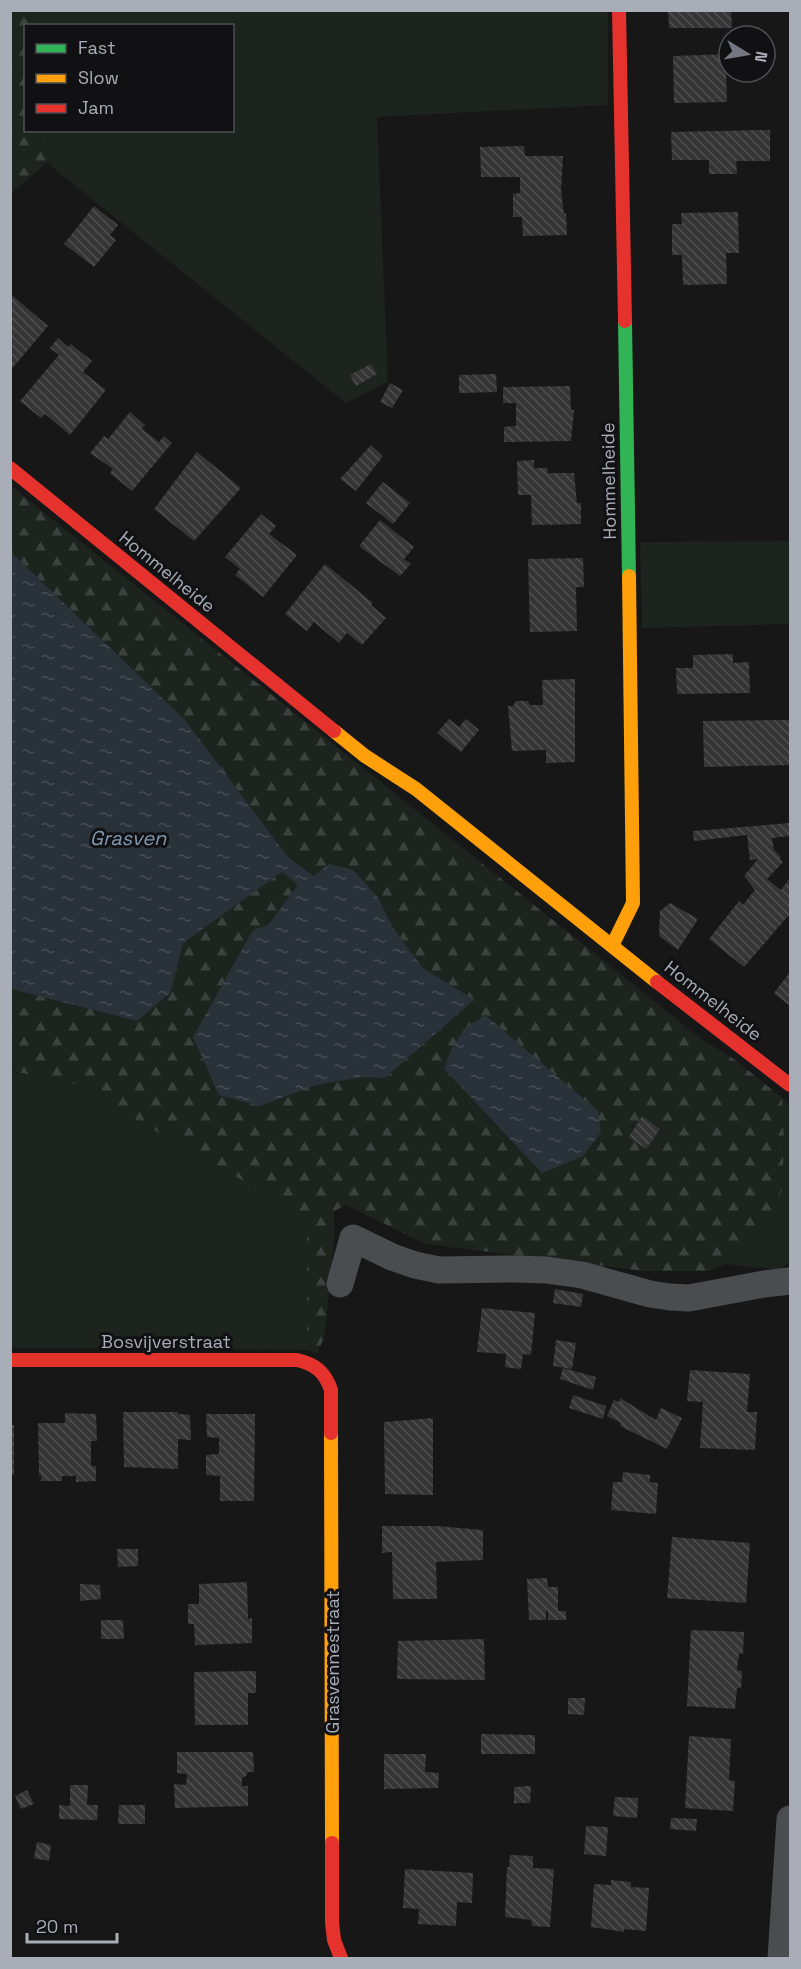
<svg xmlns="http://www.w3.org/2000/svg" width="801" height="1969" viewBox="0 0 801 1969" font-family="'Space Grotesk',sans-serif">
  <defs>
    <pattern id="forest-firs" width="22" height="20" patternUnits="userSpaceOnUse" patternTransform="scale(1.5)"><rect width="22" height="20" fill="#1d241e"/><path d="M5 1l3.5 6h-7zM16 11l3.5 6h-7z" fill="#3b413d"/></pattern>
    <pattern id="water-ripples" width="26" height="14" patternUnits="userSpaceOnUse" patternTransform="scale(1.5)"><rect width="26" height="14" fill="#2a3239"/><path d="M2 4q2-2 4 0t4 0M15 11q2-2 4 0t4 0" fill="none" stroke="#464d54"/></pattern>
    <pattern id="building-back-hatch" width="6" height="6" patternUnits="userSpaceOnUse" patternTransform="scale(1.5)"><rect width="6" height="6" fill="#353536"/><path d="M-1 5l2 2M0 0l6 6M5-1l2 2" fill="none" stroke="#4f5051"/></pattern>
  </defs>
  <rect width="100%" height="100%" fill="#171717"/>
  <path fill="#1d241e" d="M 51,11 L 608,11 L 608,105 L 377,117 L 388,382 L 346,403 L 47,163 L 48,131 L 232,130 L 232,26 L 51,25 Z
    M 790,541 L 790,624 L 642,628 L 640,542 Z
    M 10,1071 L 72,1083 L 308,1217 L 307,1350 L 11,1348 Z
    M 782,1098 L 790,1105 L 790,1261 L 780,1270 L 726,1264 L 760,1232 L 782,1190 L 784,1139 Z"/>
  <path fill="url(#forest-firs)" fill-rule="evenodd" d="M 11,10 L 51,11 L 51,25 L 26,26 L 26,130 L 48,131 L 47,163 L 11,193 Z
    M 10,485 L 700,1038 L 737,1061 L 782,1098 L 784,1139 L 782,1190 L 760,1232 L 726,1264 L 708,1271 L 643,1271 L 426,1244 L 346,1205 L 334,1211 C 335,1241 331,1269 328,1299 C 326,1316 327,1338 317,1353 L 307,1350 L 307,1217 L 72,1083 L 11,1071 L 11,989 L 137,1021 L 170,992 L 183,943 L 282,872 L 298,885 L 268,925 L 260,1106 L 316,1085 L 362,1077 L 385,1078 L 474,1000 L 422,967 L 393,928 L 377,896 L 315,876 L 288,857 L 185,720 L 11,552 ZM 451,1050 L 542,1173 L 444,1069 Z"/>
  <path fill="url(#water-ripples)" d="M 11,552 L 185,720 L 288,857 L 314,876 L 329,864 L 353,870 L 377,896 L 393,928 L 422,967 L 474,1000 L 385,1078 L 362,1077 L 316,1085 L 260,1106 L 219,1095 L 193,1037 L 253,930 L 268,925 L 298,885 L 282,872 L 183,943 L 170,993 L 137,1021 L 11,989 Z
    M 485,1015 L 598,1111 L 601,1132 L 583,1156 L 542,1173 L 444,1069 L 451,1050 L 464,1029 Z"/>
  <path fill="url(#building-back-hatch)" d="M 668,10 L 731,10 L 732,28 L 669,28 Z
    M 729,54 L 729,72 L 726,73 L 727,102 L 674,103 L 673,56 Z
    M 770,130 L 770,161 L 736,161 L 737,174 L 709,174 L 709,160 L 672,160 L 671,132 Z
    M 524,146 L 525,156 L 563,156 L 561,190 L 564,214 L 566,213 L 567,235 L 523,236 L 522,217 L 513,217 L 513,194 L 520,193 L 520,177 L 481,177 L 480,147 Z
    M 94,206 L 118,225 L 110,235 L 116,240 L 94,267 L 64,244 Z
    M 738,212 L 739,253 L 726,253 L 727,284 L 683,285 L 682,255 L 672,255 L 672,224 L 682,224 L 681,213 Z
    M 13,296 L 48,326 L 10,371 L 10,299 Z
    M 58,338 L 68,347 L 71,344 L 92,361 L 83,372 L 106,390 L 70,435 L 45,414 L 41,418 L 20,401 L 59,355 L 50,348 Z
    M 371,364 L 377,374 L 356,386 L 350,375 Z
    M 496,374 L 497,392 L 459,393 L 459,375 Z
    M 390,383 L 403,390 L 392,408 L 380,402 Z
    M 570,386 L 571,410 L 574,410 L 571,441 L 504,442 L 504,427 L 516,426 L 516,403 L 503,403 L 503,387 Z
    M 130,412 L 145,425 L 142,429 L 159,442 L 164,436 L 172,443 L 132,491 L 110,473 L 113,469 L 90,453 L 104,436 L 108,439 Z
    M 371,445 L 383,456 L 356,491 L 340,479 Z
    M 197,452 L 241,488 L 194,541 L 154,509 Z
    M 534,460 L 534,468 L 547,468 L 548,473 L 574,473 L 577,503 L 581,503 L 581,524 L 532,525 L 531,495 L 518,495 L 517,461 Z
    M 383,482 L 410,503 L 393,524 L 366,503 Z
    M 261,514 L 276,526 L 269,534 L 297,555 L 263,597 L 235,575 L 240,569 L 225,557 Z
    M 380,520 L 414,547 L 404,559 L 411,564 L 400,576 L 359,546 Z
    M 583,558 L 584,587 L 576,587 L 577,631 L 530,632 L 528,559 Z
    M 325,564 L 373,603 L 371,605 L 386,618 L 362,645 L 347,633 L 339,643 L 314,622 L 307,631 L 285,614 Z
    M 733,654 L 733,663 L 749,662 L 750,693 L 677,694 L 676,668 L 693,668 L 693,655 Z
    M 575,679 L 575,762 L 546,763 L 546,750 L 512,751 L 508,706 L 513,706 L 516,701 L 528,701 L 530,705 L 543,705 L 542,680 Z
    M 449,719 L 459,727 L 466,719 L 479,730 L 461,752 L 437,733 Z
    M 790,720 L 790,765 L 704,767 L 703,721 Z
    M 790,823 L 790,836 L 772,838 L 774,850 L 781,857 L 780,859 L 783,862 L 767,879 L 781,890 L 790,878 L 790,918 L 788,916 L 744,967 L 709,939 L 739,901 L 743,905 L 755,890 L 744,876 L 758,859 L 750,860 L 747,835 L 694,841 L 693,831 Z
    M 670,903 L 698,919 L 678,950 L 659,936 L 660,911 Z
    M 790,972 L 790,1006 L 774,993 Z
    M 642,1116 L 660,1129 L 646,1149 L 629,1137 Z
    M 555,1289 L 583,1294 L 581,1307 L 553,1303 Z
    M 482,1308 L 535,1313 L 531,1355 L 523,1354 L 521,1369 L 505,1367 L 506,1354 L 477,1352 Z
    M 556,1340 L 576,1343 L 572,1369 L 553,1366 Z
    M 563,1368 L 596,1377 L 593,1390 L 560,1379 Z
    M 690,1370 L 750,1374 L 747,1412 L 757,1412 L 755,1450 L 700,1448 L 703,1402 L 687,1401 Z
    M 573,1395 L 606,1406 L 603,1419 L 569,1408 Z
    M 620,1398 L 656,1420 L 661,1408 L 682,1418 L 667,1449 L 620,1426 L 621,1423 L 607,1416 L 614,1400 L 619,1402 Z
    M 123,1412 L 178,1412 L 178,1414 L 190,1415 L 191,1440 L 178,1439 L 178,1469 L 124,1467 Z
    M 65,1413 L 96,1414 L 97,1441 L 91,1441 L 91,1466 L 96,1466 L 96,1481 L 76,1482 L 76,1476 L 62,1476 L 62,1481 L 41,1481 L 41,1475 L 39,1475 L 38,1423 L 65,1423 Z
    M 206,1414 L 255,1414 L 254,1501 L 220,1501 L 220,1476 L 206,1475 L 206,1455 L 219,1454 L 219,1438 L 207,1437 Z
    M 433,1418 L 433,1495 L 385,1494 L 384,1422 Z
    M 10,1425 L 14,1425 L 14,1475 L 10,1475 Z
    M 623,1472 L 650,1475 L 650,1482 L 658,1483 L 656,1514 L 611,1510 L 613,1482 L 622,1482 Z
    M 382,1526 L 437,1526 L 483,1530 L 483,1560 L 436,1562 L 437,1599 L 393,1599 L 392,1552 L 382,1553 Z
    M 672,1537 L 750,1543 L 746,1603 L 667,1598 Z
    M 117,1549 L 138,1549 L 138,1566 L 118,1567 Z
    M 547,1578 L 548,1587 L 558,1587 L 558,1611 L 566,1611 L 566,1620 L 548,1620 L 548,1611 L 546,1611 L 546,1620 L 529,1620 L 527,1579 Z
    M 247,1582 L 248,1619 L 252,1618 L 252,1643 L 195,1645 L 194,1624 L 188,1624 L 188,1604 L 199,1604 L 199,1584 Z
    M 80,1584 L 100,1585 L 101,1599 L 80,1601 Z
    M 101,1620 L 123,1620 L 124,1639 L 101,1639 Z
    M 691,1630 L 744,1632 L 743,1654 L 739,1654 L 737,1670 L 742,1671 L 741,1688 L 737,1688 L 735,1709 L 687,1706 Z
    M 484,1639 L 485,1680 L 397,1679 L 398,1641 Z
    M 256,1671 L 256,1693 L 248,1693 L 248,1725 L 195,1725 L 194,1672 Z
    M 568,1698 L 585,1698 L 584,1715 L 568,1714 Z
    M 481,1734 L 535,1735 L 535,1754 L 481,1754 Z
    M 689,1736 L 731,1739 L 729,1780 L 735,1781 L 733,1811 L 685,1808 Z
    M 177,1752 L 253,1752 L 254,1772 L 248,1772 L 246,1776 L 242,1778 L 242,1786 L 248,1786 L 248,1806 L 175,1808 L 174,1784 L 186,1785 L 187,1774 L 177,1773 Z
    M 384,1754 L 426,1754 L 425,1772 L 439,1773 L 438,1788 L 384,1789 Z
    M 70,1785 L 88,1785 L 87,1805 L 98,1805 L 97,1820 L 59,1819 L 59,1805 L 70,1806 Z
    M 531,1786 L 530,1803 L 514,1803 L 514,1787 Z
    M 27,1790 L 34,1804 L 21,1809 L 15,1796 Z
    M 615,1797 L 638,1798 L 637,1818 L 613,1816 Z
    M 119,1805 L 145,1805 L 145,1824 L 118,1824 Z
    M 671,1818 L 697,1819 L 696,1831 L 670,1829 Z
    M 586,1826 L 608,1827 L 606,1856 L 584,1854 Z
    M 37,1842 L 51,1845 L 49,1861 L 34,1858 Z
    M 510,1855 L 533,1856 L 533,1868 L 554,1869 L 550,1927 L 532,1926 L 531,1920 L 505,1917 L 507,1867 L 509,1867 Z
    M 405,1869 L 473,1873 L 472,1903 L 457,1902 L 456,1926 L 418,1924 L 419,1909 L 403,1908 Z
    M 611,1880 L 631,1882 L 631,1887 L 649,1888 L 646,1931 L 624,1929 L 624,1932 L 591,1927 L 594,1884 L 611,1885 Z"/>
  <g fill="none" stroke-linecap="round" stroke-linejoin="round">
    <path stroke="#4b4c50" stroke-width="27" d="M 340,1284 L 353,1238 L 392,1257 L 415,1265 L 439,1270 L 515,1269 L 546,1270 L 582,1275 L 650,1294 L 670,1297 L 689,1298 L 764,1284 L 790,1281
      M 781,1958 L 790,1819"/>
    <path stroke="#30b455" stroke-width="14" d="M 625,321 L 629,576"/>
    <path stroke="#ff9f0a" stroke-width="14" d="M 334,731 L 365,756 L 416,789 L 657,982
      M 612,946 L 633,903 L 629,576
      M 331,1433 L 332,1843"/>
    <path stroke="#e5322d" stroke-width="14" d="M 619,10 L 625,321
      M 10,468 L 334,731
      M 657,982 L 790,1085
      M 10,1360 L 297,1360 C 315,1364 325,1372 331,1390 L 331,1433
      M 332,1843 L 332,1922 L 334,1940 L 341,1958"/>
  </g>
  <g text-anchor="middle" stroke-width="6" stroke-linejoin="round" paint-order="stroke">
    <g font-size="18" fill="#a8adb8" stroke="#111113">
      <text transform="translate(609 481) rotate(-91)" y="6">Hommelheide</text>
      <text transform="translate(167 572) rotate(39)" y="6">Hommelheide</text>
      <text transform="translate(713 1001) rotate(38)" y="6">Hommelheide</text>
      <text x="166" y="1348">Bosvijverstraat</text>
      <text transform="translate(333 1662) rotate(-90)" y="6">Grasvennestraat</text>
    </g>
    <g font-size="20" font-style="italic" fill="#7f9bb3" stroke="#111113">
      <text x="128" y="845">Grasven</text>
    </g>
  </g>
  <rect width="801" height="1969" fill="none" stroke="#a8adb8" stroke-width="24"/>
  <rect x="24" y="24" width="210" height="108" fill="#111113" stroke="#4d4f55" stroke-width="1.5"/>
  <rect x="36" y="44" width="30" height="9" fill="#30b455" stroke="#4d4f55" stroke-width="1.5"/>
  <text x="78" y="54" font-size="18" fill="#a8adb8">Fast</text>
  <rect x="36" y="74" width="30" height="9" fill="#ff9f0a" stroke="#4d4f55" stroke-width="1.5"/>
  <text x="78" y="84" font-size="18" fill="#a8adb8">Slow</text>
  <rect x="36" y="104" width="30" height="9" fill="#e5322d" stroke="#4d4f55" stroke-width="1.5"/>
  <text x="78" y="114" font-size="18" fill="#a8adb8">Jam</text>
  <g transform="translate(747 54) rotate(101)"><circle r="28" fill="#111113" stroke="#4d4f55" stroke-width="1.5"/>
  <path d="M0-4.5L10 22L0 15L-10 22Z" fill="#757880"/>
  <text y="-9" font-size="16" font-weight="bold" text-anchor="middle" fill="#a8adb8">N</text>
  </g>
  <path d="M27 1933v9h90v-9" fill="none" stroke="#a8adb8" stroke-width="3"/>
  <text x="36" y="1933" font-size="18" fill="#a8adb8" stroke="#111113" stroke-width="4.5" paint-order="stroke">20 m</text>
</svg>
